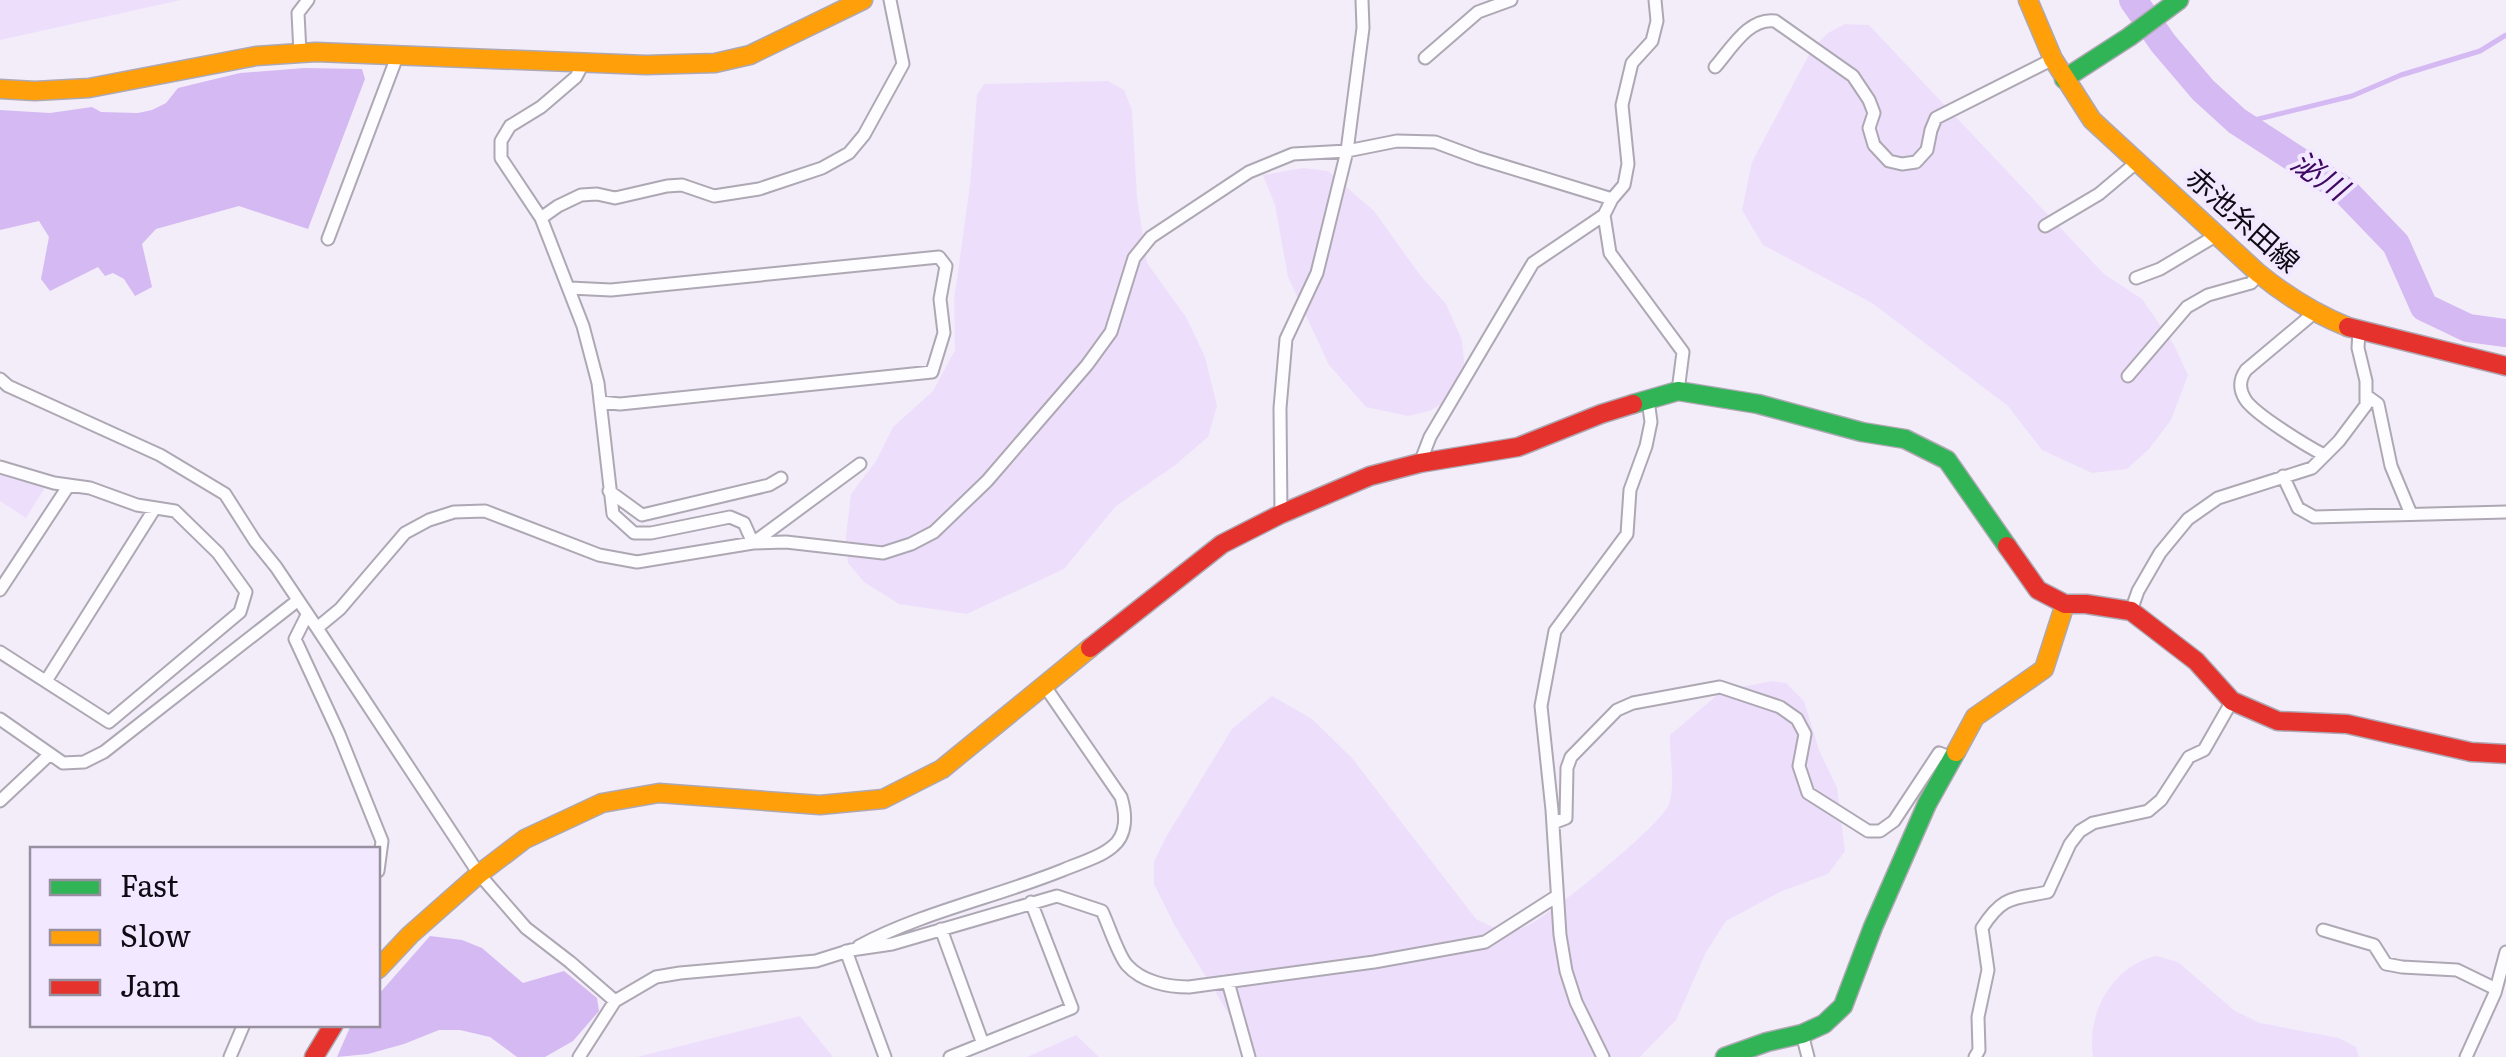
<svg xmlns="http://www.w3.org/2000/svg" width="2506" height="1057" viewBox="0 0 2506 1057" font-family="Literata,'Noto Sans JP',serif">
  <rect width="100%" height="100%" fill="#f3edfa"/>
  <path fill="#eddffc" d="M 0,0 L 181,0 L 0,40 Z
    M 1845,24 L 1869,25 L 2104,274 L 2142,299 L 2174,345 L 2188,375 L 2171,420 L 2149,449 L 2127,469 L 2092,473 L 2042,450 L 2008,406 L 1872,303 L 1763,245 L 1742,210 L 1752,162 L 1812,49 L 1828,33 Z
    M 1108,81 L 1124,90 L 1132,110 L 1137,197 L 1147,263 L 1186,317 L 1205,357 L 1217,406 L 1208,437 L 1174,466 L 1116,506 L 1064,569 L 967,614 L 899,604 L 864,582 L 848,563 L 846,536 L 851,494 L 876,461 L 893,427 L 933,391 L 955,350 L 954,300 L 970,185 L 977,95 L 984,84 Z
    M 1303,168 L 1328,171 L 1374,211 L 1420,275 L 1446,304 L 1462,340 L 1465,372 L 1451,399 L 1429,411 L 1408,416 L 1366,407 L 1329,365 L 1288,277 L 1275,205 L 1263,175 Z
    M 0,475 L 46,486 L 26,518 L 0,501 Z
    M 1772,681 L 1786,683 L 1804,701 L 1819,750 L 1837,788 L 1845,851 L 1828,874 L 1782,891 L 1726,921 L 1706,952 L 1676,1020 L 1640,1057 L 1255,1057 L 1175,926 L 1154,884 L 1154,862 L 1166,837 L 1232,729 L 1272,696 L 1312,719 L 1352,758 L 1476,919 C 1494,928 1508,935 1527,926 C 1550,915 1663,824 1669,804 C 1676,782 1669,758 1670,735 L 1722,691 Z
    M 2156,956 L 2178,962 L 2235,1011 L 2260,1023 L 2339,1038 L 2356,1047 L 2359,1057 L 2093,1057 C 2086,1014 2112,966 2156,956 Z
    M 800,1016 L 833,1057 L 636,1057 L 637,1057 Z
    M 1076,1035 L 1099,1057 L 1027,1057 Z"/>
  <path fill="#d5b9f2" d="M 304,68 L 362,69 L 365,79 L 308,229 L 239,206 L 156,229 L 142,244 L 152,287 L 135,296 L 124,279 L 113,273 L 105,276 L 98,267 L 50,291 L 41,279 L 49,237 L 39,221 L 0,230 L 0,110 L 50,113 L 92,107 L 101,112 L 138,113 L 152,110 L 166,103 L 178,88 L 240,73 Z
    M 430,936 L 462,940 L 482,948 L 523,983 L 564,971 L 597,998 L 599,1011 L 573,1041 L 545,1057 L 517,1057 L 490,1037 L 460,1030 L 439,1030 L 404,1044 L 368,1054 L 337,1057 L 351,1025 L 378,1024 L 378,995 Z"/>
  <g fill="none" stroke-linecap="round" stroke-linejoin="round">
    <path stroke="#d5b9f2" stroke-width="5" d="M 2242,123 L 2352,96 L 2401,75 L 2480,51 L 2506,35"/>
    <path stroke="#d5b9f2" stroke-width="28" d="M 2133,0 L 2163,43 L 2203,90 L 2237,121 L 2345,191 L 2396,244 L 2424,307 L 2468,328 L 2506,333"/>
    <g stroke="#ada8b3" stroke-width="15">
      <path id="street" d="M 300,53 L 298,13 L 308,0
        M 1425,58 L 1478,12 L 1511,0
        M 584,62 L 576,77 L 541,107 L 510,126 L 501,141 L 501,158 L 541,218 L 583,326 L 598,383 L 613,514 L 634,533 L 651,533 L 730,517 L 744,523 L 753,543
        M 1715,67 C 1731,49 1749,17 1775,21 L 1853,76 L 1869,100 L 1874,113 L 1869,128 L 1874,145 L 1889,161 L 1902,164 L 1916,162 L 1927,150 L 1931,130 L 1936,118 L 2053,59
        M 1604,215 L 1610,253 L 1683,352 L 1678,391
        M 541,218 L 558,206 L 581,195 L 597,194 L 615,198 L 667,186 L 682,185 L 714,196 L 759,189 L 822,168 L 849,153 L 864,135 L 903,64 L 890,0
        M 2045,226 L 2099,194 L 2137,162
        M 328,239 L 398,54
        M 2136,278 L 2160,269 L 2217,235
        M 570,288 L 611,290 L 939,257 L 946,266 L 940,299 L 944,333 L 932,372 L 620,404 L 600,402
        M 2314,313 L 2246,370 C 2239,380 2239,389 2245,399 C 2254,414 2307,446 2324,455
        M 2128,376 L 2187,307 L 2208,295 L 2251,283 L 2259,274
        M 0,379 L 8,386 L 160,455 L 225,494 L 255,541 L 276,567 L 317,628 L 479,874 L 526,928 L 570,962 L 615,1001
        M 2367,396 L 2378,404 L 2391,466 L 2411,514
        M 1420,463 L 1430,437 L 1533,263 L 1604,215 L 1612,199 L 1624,185 L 1628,164 L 1622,105 L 1632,63 L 1652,41 L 1657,21 L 1655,0
        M 0,467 L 54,483 L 90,488 L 137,505 L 175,511 L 218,553 L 246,592 L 240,612 L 109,722 L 0,652
        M 2283,476 L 2298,508 L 2314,517 L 2506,512
        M 609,491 L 642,515 L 769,485 L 781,478
        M 1281,514 L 1280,408 L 1286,339 L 1317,273 L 1347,151 L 1363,28 L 1362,0
        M 753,543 L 860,464
        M 0,590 L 69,485
        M 2131,611 L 2138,591 L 2160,553 L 2188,519 L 2218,498 L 2312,468 L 2339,441 L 2366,405 L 2366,381 L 2358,348 L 2359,331
        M 307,615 L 295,639 L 339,734 L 382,841 L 378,871
        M 317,628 L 340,609 L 405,533 L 429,520 L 454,512 L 485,511 L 599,555 L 637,562 L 753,543 L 786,542 L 883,553 L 911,544 L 934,532 L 987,481 L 1087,365 L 1111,332 L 1134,258 L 1151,237 L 1249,172 L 1293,154 L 1347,151 L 1397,141 L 1435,142 L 1478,158 L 1612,199
        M 46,681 L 155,508
        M 0,719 L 63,763 L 84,762 L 104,752 L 297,601
        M 0,801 L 50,754
        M 1553,823 L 1566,818 L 1567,768 L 1571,757 L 1617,710 L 1633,703 L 1720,687 L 1780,707 L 1797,719 L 1805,734 L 1799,766 L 1808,793 L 1868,831 L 1880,831 L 1894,821 L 1939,753 L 1952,758
        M 941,929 L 983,1044
        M 2323,930 L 2374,945 L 2386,964 L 2402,967 L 2457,970 L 2496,989
        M 859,946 C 923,912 996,897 1063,870 C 1079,863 1099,858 1112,847 C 1128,835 1126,813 1121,797 L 1044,685
        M 846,951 L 885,1057
        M 1228,982 L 1249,1057
        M 1802,1034 L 1808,1057
        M 230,1057 L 244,1024
        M 579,1057 L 615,1001 L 656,977 L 680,973 L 816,961 L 851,950 L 892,944 L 1057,896 L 1102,911 C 1108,923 1118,955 1127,965 C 1142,982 1168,987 1189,987 L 1374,962 L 1485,942 L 1557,896
        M 950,1057 L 1072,1008 L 1031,902
        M 1603,1057 L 1576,1002 L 1566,971 L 1560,935 L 1552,810 L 1541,706 L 1555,631 L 1627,534 L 1630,490 L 1646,446 L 1651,422 L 1648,400
        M 1975,1057 L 1979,1050 L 1978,1017 L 1988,970 L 1982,928 C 2003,895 2013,899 2048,892 L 2070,844 L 2080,831 L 2093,823 L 2148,811 L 2161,800 L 2189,757 L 2204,750 L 2232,701
        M 2466,1057 L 2495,993 L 2506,952"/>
    </g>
    <g stroke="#ada8b3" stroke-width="21">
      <path id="fast" d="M 2064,79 L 2129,37 L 2179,0
        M 1633,404 L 1678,391 L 1758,404 L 1862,432 L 1905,439 L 1947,460 L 2007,546
        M 1725,1057 L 1767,1042 L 1802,1034 L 1824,1024 L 1843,1006 L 1873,927 L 1927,804 L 1956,752"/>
    </g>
    <g stroke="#ada8b3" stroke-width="21">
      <path id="slow" d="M 2028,0 L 2053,59 L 2092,120 L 2257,272 C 2286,296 2313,313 2348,327
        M 0,89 L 35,91 L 89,88 L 256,56 L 316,52 L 646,65 L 715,63 L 750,55 L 863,0
        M 1956,752 L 1975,717 L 2044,669 L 2065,604
        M 378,969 L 410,935 L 479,874 L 525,839 L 602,803 L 659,793 L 820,805 L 883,799 L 942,769 L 1090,648"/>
    </g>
    <g stroke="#ada8b3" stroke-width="21">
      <path id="jam" d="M 2348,327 L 2506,366
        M 2007,546 L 2038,590 L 2065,604 L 2086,604 L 2131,611 L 2196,661 L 2232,701 L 2278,721 L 2347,724 L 2471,752 L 2506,754
        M 1090,648 L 1222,544 L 1281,514 L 1370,476 L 1420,463 L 1518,447 L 1601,414 L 1633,404
        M 314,1057 L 334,1024"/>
    </g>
    <use href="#street" stroke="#fdfcfe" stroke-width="11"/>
    <use href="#fast" stroke="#30b455" stroke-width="18"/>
    <use href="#slow" stroke="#ff9f0a" stroke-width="18"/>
    <use href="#jam" stroke="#e5322d" stroke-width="18"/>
  </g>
  <g text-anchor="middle" stroke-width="8" stroke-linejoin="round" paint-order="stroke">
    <g font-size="28" fill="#100b15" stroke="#f2e8ff">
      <text transform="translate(2243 220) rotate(42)" y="10">赤池糸田線</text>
    </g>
    <g font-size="30" font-style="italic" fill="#3f0862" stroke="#f2e8ff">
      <text transform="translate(2319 176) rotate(35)" y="10">泌川</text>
    </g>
  </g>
  <rect x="30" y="847" width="350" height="180" fill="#f2e8ff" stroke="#9890a1" stroke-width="2.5"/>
  <rect x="50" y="880" width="50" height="15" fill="#30b455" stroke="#9890a1" stroke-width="2.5"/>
  <text x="120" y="897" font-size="30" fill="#100b15">Fast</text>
  <rect x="50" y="930" width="50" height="15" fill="#ff9f0a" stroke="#9890a1" stroke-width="2.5"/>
  <text x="120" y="947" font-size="30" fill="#100b15">Slow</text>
  <rect x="50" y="980" width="50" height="15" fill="#e5322d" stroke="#9890a1" stroke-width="2.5"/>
  <text x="120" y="997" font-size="30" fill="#100b15">Jam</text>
</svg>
